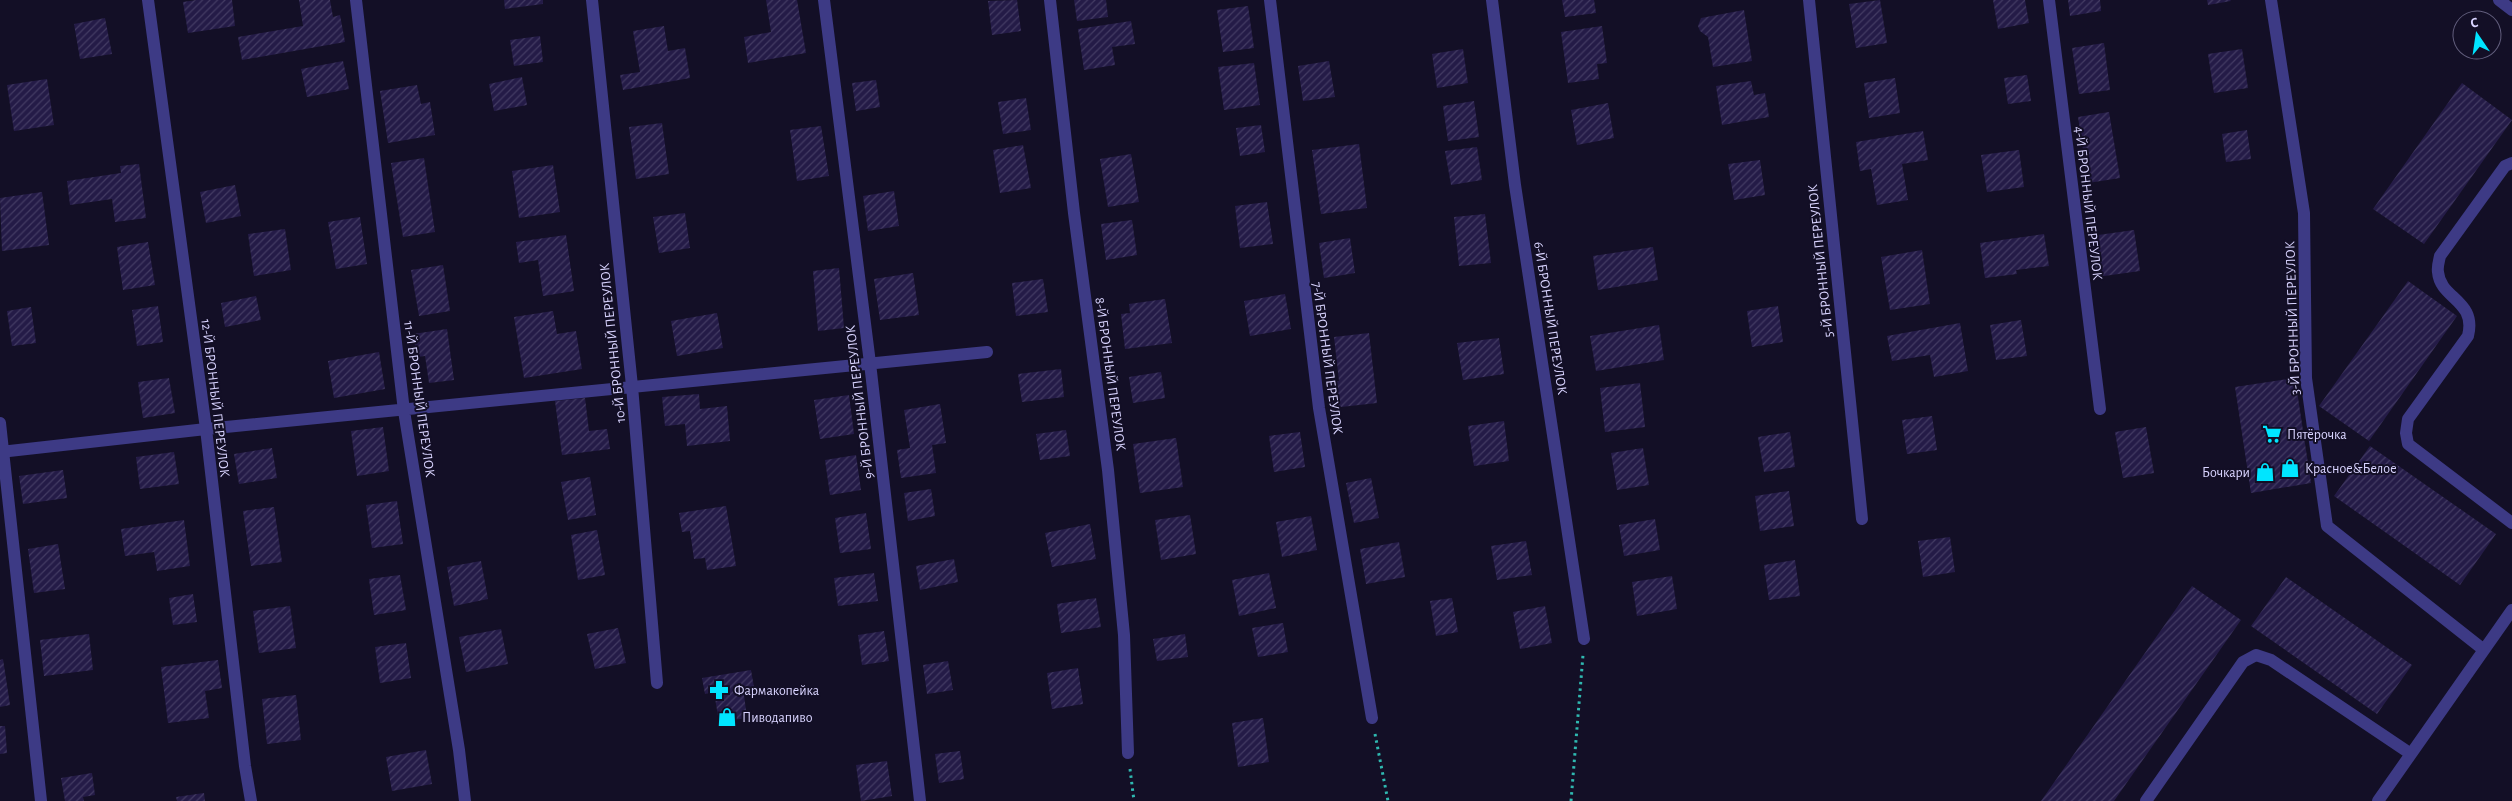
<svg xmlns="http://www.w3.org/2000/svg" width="2512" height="801" viewBox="0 0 2512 801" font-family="'Alegreya Sans',sans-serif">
  <defs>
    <pattern id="building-hatch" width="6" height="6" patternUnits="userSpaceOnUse" patternTransform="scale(1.25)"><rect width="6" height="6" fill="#241b47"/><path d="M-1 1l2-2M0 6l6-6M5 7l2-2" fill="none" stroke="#433b63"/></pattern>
  </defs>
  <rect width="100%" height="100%" fill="#130f26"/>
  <path fill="url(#building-hatch)" d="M 196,0 L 232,0 L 235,26 L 188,33 L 183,2 Z
    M 299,0 L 330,0 L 333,17 L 340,15 L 345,42 L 242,60 L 238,37 L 303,26 Z
    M 504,0 L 543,0 L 543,4 L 505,9 Z
    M 766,0 L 797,0 L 806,53 L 748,63 L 744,37 L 771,32 Z
    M 1017,0 L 1021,31 L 992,35 L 988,1 Z
    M 1074,0 L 1106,0 L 1108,17 L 1077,21 Z
    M 1562,0 L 1594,0 L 1596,13 L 1565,17 Z
    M 1880,0 L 1887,43 L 1856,48 L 1849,4 Z
    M 1993,0 L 2025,0 L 2029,23 L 1998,29 Z
    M 2068,0 L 2100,0 L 2101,11 L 2070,16 Z
    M 2207,0 L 2230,0 L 2231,1 L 2208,5 Z
    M 1248,6 L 1254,48 L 1223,52 L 1217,10 Z
    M 1744,10 L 1752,61 L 1713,67 L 1708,37 L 1700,31 L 1698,26 L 1701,18 Z
    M 105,18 L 112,54 L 80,59 L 74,24 Z
    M 1131,21 L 1135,44 L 1112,47 L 1115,65 L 1084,70 L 1078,29 Z
    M 664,26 L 668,51 L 685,48 L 690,78 L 623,90 L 620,75 L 640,72 L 633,31 Z
    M 1602,26 L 1607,63 L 1597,64 L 1599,79 L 1568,83 L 1561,32 Z
    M 540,36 L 543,62 L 514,66 L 510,40 Z
    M 2104,43 L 2110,90 L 2079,94 L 2072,48 Z
    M 1463,49 L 1468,83 L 1437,88 L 1432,54 Z
    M 2242,49 L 2248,88 L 2214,93 L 2208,54 Z
    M 343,61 L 349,89 L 307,97 L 301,69 Z
    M 1329,61 L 1335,97 L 1303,101 L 1298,66 Z
    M 1254,63 L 1260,105 L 1224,110 L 1218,67 Z
    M 2027,75 L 2031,101 L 2008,104 L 2004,78 Z
    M 522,77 L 527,105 L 494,111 L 489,84 Z
    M 1895,78 L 1900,113 L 1869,118 L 1864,83 Z
    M 47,79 L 54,125 L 14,131 L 7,85 Z
    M 876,80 L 880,107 L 856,111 L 852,83 Z
    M 1751,81 L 1754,95 L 1765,93 L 1769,117 L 1722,125 L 1716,86 Z
    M 2462,83 L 2512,120 L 2424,244 L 2373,209 Z
    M 417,85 L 421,104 L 430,102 L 435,135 L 388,143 L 380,91 Z
    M 1026,98 L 1031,130 L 1003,134 L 998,102 Z
    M 1474,101 L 1479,137 L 1448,141 L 1443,106 Z
    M 1608,103 L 1614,138 L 1577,145 L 1571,110 Z
    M 2109,112 L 2120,178 L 2088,183 L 2078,117 Z
    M 662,123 L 669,174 L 636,179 L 629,127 Z
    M 1261,125 L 1265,152 L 1240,156 L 1236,128 Z
    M 821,126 L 829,176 L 797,181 L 790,130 Z
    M 2247,130 L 2251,159 L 2226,162 L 2222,134 Z
    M 1923,131 L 1928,160 L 1902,164 L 1908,200 L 1877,205 L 1871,169 L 1860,171 L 1856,142 Z
    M 1359,144 L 1367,208 L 1321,214 L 1312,150 Z
    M 1023,145 L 1031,188 L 1000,193 L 993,150 Z
    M 1477,147 L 1482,180 L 1451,185 L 1445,151 Z
    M 2019,150 L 2024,187 L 1987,192 L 1981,155 Z
    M 1131,154 L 1139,202 L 1108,207 L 1100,159 Z
    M 424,158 L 435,232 L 403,237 L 391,163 Z
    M 1760,160 L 1765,195 L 1734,200 L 1728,164 Z
    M 139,164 L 146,218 L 115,222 L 112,199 L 70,205 L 67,181 L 121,173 L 120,166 Z
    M 553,165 L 560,212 L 519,218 L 512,171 Z
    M 235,185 L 241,216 L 206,223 L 200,192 Z
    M 894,191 L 899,226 L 868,231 L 863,196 Z
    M 42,192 L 49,245 L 2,251 L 0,198 Z
    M 1267,202 L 1273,244 L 1240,248 L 1235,206 Z
    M 685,213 L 690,248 L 659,253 L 653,217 Z
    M 1485,214 L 1491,263 L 1459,266 L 1454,217 Z
    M 360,217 L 367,264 L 336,269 L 328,222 Z
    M 1132,220 L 1137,255 L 1106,260 L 1101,224 Z
    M 285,229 L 291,270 L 254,276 L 248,234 Z
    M 2134,230 L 2140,271 L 2097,277 L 2091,236 Z
    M 2044,234 L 2049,266 L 2016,270 L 2017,274 L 1985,278 L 1980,243 Z
    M 566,235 L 574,291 L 543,296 L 538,260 L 519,263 L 516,242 Z
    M 1350,238 L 1355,273 L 1324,278 L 1319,243 Z
    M 148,242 L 155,285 L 123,290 L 117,247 Z
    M 1653,247 L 1658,280 L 1598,290 L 1593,256 Z
    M 1922,250 L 1930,304 L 1890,310 L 1881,257 Z
    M 443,265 L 450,311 L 419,316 L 411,270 Z
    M 839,268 L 844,328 L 818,331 L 813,271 Z
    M 913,273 L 919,315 L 880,320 L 874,279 Z
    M 1043,279 L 1048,312 L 1016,316 L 1012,283 Z
    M 2408,281 L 2457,316 L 2369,441 L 2319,406 Z
    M 1285,294 L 1291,329 L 1250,336 L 1244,301 Z
    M 256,296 L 261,320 L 225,327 L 221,303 Z
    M 1165,299 L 1172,343 L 1125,349 L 1121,314 L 1130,313 L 1129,304 Z
    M 158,306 L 163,342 L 137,346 L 132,310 Z
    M 1778,306 L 1783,342 L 1752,347 L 1747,311 Z
    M 31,307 L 36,343 L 12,346 L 7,311 Z
    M 553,311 L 557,334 L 576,331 L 582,369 L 524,378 L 514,317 Z
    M 717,313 L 723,348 L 677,356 L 671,321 Z
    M 2021,320 L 2027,356 L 1996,360 L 1990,325 Z
    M 1960,323 L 1968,371 L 1934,377 L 1930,355 L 1892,361 L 1887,336 Z
    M 1659,325 L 1664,360 L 1596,371 L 1590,336 Z
    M 447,329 L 454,380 L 429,383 L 425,356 L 417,357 L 413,334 Z
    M 1369,333 L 1377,403 L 1332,408 L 1329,382 L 1339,381 L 1334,337 Z
    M 1499,338 L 1504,374 L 1463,380 L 1457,343 Z
    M 379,352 L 385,389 L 334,398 L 328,361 Z
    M 1061,369 L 1064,397 L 1022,402 L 1018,374 Z
    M 1161,372 L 1165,398 L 1133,403 L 1129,377 Z
    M 169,378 L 175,413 L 143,418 L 138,382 Z
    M 2295,378 L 2311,483 L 2251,493 L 2235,387 Z
    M 1640,383 L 1645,427 L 1605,432 L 1600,388 Z
    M 699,394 L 700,409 L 727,406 L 730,441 L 687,446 L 685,424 L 665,426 L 662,397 Z
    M 849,395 L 854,434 L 820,439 L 814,400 Z
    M 585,398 L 589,431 L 607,429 L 610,449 L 562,455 L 555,401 Z
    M 940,404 L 946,443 L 932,445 L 936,473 L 901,478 L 897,450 L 910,448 L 904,410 Z
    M 1932,416 L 1937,450 L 1907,454 L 1902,420 Z
    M 1504,421 L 1509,461 L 1474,466 L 1468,426 Z
    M 383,427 L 389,471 L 357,476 L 351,431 Z
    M 2146,427 L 2154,473 L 2123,478 L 2115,432 Z
    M 1066,430 L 1070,456 L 1040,460 L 1036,434 Z
    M 1300,432 L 1305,467 L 1274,472 L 1269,436 Z
    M 1790,432 L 1795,467 L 1764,472 L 1758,437 Z
    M 1176,438 L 1183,487 L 1140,493 L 1133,444 Z
    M 2370,446 L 2496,534 L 2460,585 L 2334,496 Z
    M 272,448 L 277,478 L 239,484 L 234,454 Z
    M 1643,448 L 1649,485 L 1617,490 L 1611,453 Z
    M 174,452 L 179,484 L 140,489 L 136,457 Z
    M 856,455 L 861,490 L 830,495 L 825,460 Z
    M 63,470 L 67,498 L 23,504 L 19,476 Z
    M 590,477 L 596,515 L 568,520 L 561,482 Z
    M 1371,478 L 1379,518 L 1354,523 L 1346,483 Z
    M 931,489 L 935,516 L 908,521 L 904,493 Z
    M 1789,491 L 1794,526 L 1760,531 L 1755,496 Z
    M 397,501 L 403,544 L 372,548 L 366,505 Z
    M 726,506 L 736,566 L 707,570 L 705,558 L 694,559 L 690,531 L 682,532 L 679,513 Z
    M 274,507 L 282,562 L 251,566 L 243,511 Z
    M 866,513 L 871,549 L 840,553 L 835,518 Z
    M 1190,515 L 1196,554 L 1161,560 L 1155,520 Z
    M 1311,516 L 1317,550 L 1282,557 L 1276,522 Z
    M 1655,519 L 1660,550 L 1624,556 L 1619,525 Z
    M 184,520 L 190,566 L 157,571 L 154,552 L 125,556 L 121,529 Z
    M 1090,524 L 1096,559 L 1052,567 L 1045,533 Z
    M 597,530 L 605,575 L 578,580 L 571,535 Z
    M 1950,537 L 1955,572 L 1923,577 L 1918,541 Z
    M 1526,541 L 1532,575 L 1497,580 L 1491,546 Z
    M 1399,542 L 1405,577 L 1366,584 L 1360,549 Z
    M 58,544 L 65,589 L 34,593 L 28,549 Z
    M 954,559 L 958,582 L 920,590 L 916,566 Z
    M 1795,560 L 1800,596 L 1769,600 L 1764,565 Z
    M 481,561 L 488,599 L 454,606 L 447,567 Z
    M 874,573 L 878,601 L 838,606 L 834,578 Z
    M 1269,573 L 1276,608 L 1239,616 L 1232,580 Z
    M 400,575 L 406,610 L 374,615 L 369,579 Z
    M 1672,576 L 1677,609 L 1637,616 L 1632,582 Z
    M 2286,577 L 2412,665 L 2377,714 L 2251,626 Z
    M 2192,586 L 2241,620 L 2114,801 L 2041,801 Z
    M 193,594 L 197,622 L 173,625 L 169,598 Z
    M 1096,598 L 1101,627 L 1061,633 L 1057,604 Z
    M 1452,598 L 1458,632 L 1436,636 L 1430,601 Z
    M 290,606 L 296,648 L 259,653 L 253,611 Z
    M 1545,606 L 1552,643 L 1520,649 L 1513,612 Z
    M 1283,623 L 1288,652 L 1258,657 L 1252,628 Z
    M 618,628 L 626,663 L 595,669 L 587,634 Z
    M 501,629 L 508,664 L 466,672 L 459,637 Z
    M 884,631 L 889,661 L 862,665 L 858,635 Z
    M 89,634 L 93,670 L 44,676 L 40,640 Z
    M 1185,634 L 1188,657 L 1157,661 L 1153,639 Z
    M 406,643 L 411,678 L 380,683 L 375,647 Z
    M 3,659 L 10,705 L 0,707 L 0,660 Z
    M 218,660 L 222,688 L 205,691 L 209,718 L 168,723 L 161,667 Z
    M 948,661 L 953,690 L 927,694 L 923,665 Z
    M 1078,668 L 1083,704 L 1052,709 L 1047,673 Z
    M 751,670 L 755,693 L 744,695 L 747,718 L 719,722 L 714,692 L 705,694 L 702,678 Z
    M 296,695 L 301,740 L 267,744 L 262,699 Z
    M 1263,718 L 1269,762 L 1238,767 L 1232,723 Z
    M 0,726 L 5,726 L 7,753 L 0,754 Z
    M 426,750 L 432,784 L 392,791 L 386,757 Z
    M 960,751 L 964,779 L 939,783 L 935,754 Z
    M 887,761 L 892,796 L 861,801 L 856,765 Z
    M 92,773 L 95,795 L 83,797 L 84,801 L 65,801 L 61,778 Z
    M 204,793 L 205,801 L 177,801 L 176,797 Z"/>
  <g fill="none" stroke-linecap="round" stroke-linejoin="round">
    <path stroke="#2fb8b0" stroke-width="3" stroke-dasharray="2.5 4" stroke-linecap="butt" d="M 1375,734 L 1388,801
      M 1130,769 L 1134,801
      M 1571,801 L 1583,655"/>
    <path stroke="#3d3a85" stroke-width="12" d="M 148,0 L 206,429 L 245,766 L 251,801
      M 356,0 L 404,411 L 459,750 L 465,801
      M 592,0 L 632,386 L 657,683
      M 824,0 L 870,363 L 920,801
      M 1050,0 L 1074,213 L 1108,470 L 1124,635 L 1128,753
      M 1270,0 L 1319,408 L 1372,718
      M 1492,0 L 1515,185 L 1584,639
      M 1809,0 L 1862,519
      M 2049,0 L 2100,409
      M 2271,0 L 2304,213 L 2306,378 L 2327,526 L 2484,650
      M 2499,0 L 2512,10
      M 2512,163 L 2505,166 L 2440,256 C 2439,261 2437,267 2438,272 C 2440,299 2477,300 2468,336 L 2408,419 L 2406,433 L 2408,444 L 2512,523
      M 0,423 L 41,801
      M 0,452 L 206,429 L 987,352
      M 2146,801 L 2243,662 L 2256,655 L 2271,660 L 2411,754
      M 2378,801 L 2512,610"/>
  </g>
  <defs>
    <g id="supermarket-bare" transform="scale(1.5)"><path d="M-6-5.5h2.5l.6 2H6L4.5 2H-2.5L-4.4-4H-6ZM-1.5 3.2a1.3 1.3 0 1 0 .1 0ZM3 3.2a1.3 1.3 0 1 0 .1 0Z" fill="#00e5ff" stroke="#130f26" stroke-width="2.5" paint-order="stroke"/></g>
    <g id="shop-bare" transform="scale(1.5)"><path d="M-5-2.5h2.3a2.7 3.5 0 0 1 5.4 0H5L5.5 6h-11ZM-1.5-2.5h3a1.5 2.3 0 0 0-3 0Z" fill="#00e5ff" stroke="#130f26" stroke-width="2.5" paint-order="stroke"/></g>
    <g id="pharmacy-bare" transform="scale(1.5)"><path d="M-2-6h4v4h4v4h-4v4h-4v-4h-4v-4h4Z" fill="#00e5ff" stroke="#130f26" stroke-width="2.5" paint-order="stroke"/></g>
  </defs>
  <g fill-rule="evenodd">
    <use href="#supermarket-bare" x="2272" y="434"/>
    <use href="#shop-bare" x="2290" y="468"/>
    <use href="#shop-bare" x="2265" y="472"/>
    <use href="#pharmacy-bare" x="719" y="690"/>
    <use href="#shop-bare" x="727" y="717"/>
  </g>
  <g text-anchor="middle" stroke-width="4" stroke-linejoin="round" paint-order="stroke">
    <g font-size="14" fill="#d9d4ff" stroke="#130f26">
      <text transform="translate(2089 203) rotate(83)" y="5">4-Й БРОННЫЙ ПЕРЕУЛОК</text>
      <text transform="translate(1820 261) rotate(-96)" y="5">5-Й БРОННЫЙ ПЕРЕУЛОК</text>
      <text transform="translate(1551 318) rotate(81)" y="5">6-Й БРОННЫЙ ПЕРЕУЛОК</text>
      <text transform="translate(2292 318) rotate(-92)" y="5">3-Й БРОННЫЙ ПЕРЕУЛОК</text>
      <text transform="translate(612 343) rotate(-96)" y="5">10-Й БРОННЫЙ ПЕРЕУЛОК</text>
      <text transform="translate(1328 358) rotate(82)" y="5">7-Й БРОННЫЙ ПЕРЕУЛОК</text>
      <text transform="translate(1111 374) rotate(82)" y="5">8-Й БРОННЫЙ ПЕРЕУЛОК</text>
      <text transform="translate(216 398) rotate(83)" y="5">12-Й БРОННЫЙ ПЕРЕУЛОК</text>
      <text transform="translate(420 399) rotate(82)" y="5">11-Й БРОННЫЙ ПЕРЕУЛОК</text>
      <text transform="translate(859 402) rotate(-97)" y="5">9-Й БРОННЫЙ ПЕРЕУЛОК</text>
    </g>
    <g font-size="14" fill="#d9d4ff" stroke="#130f26" text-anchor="start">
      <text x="2287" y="439">Пятёрочка</text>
      <text x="2305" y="473">Красное&amp;Белое</text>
      <text x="2250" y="477" text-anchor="end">Бочкари</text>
      <text x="734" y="695">Фармакопейка</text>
      <text x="742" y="722">Пиводапиво</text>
    </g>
  </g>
  <g transform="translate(2477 35) rotate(347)"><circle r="24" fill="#130f26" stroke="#625e7d"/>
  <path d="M0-4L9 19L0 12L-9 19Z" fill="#00e5ff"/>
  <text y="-8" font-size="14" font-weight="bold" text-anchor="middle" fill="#d9d4ff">С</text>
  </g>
</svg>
